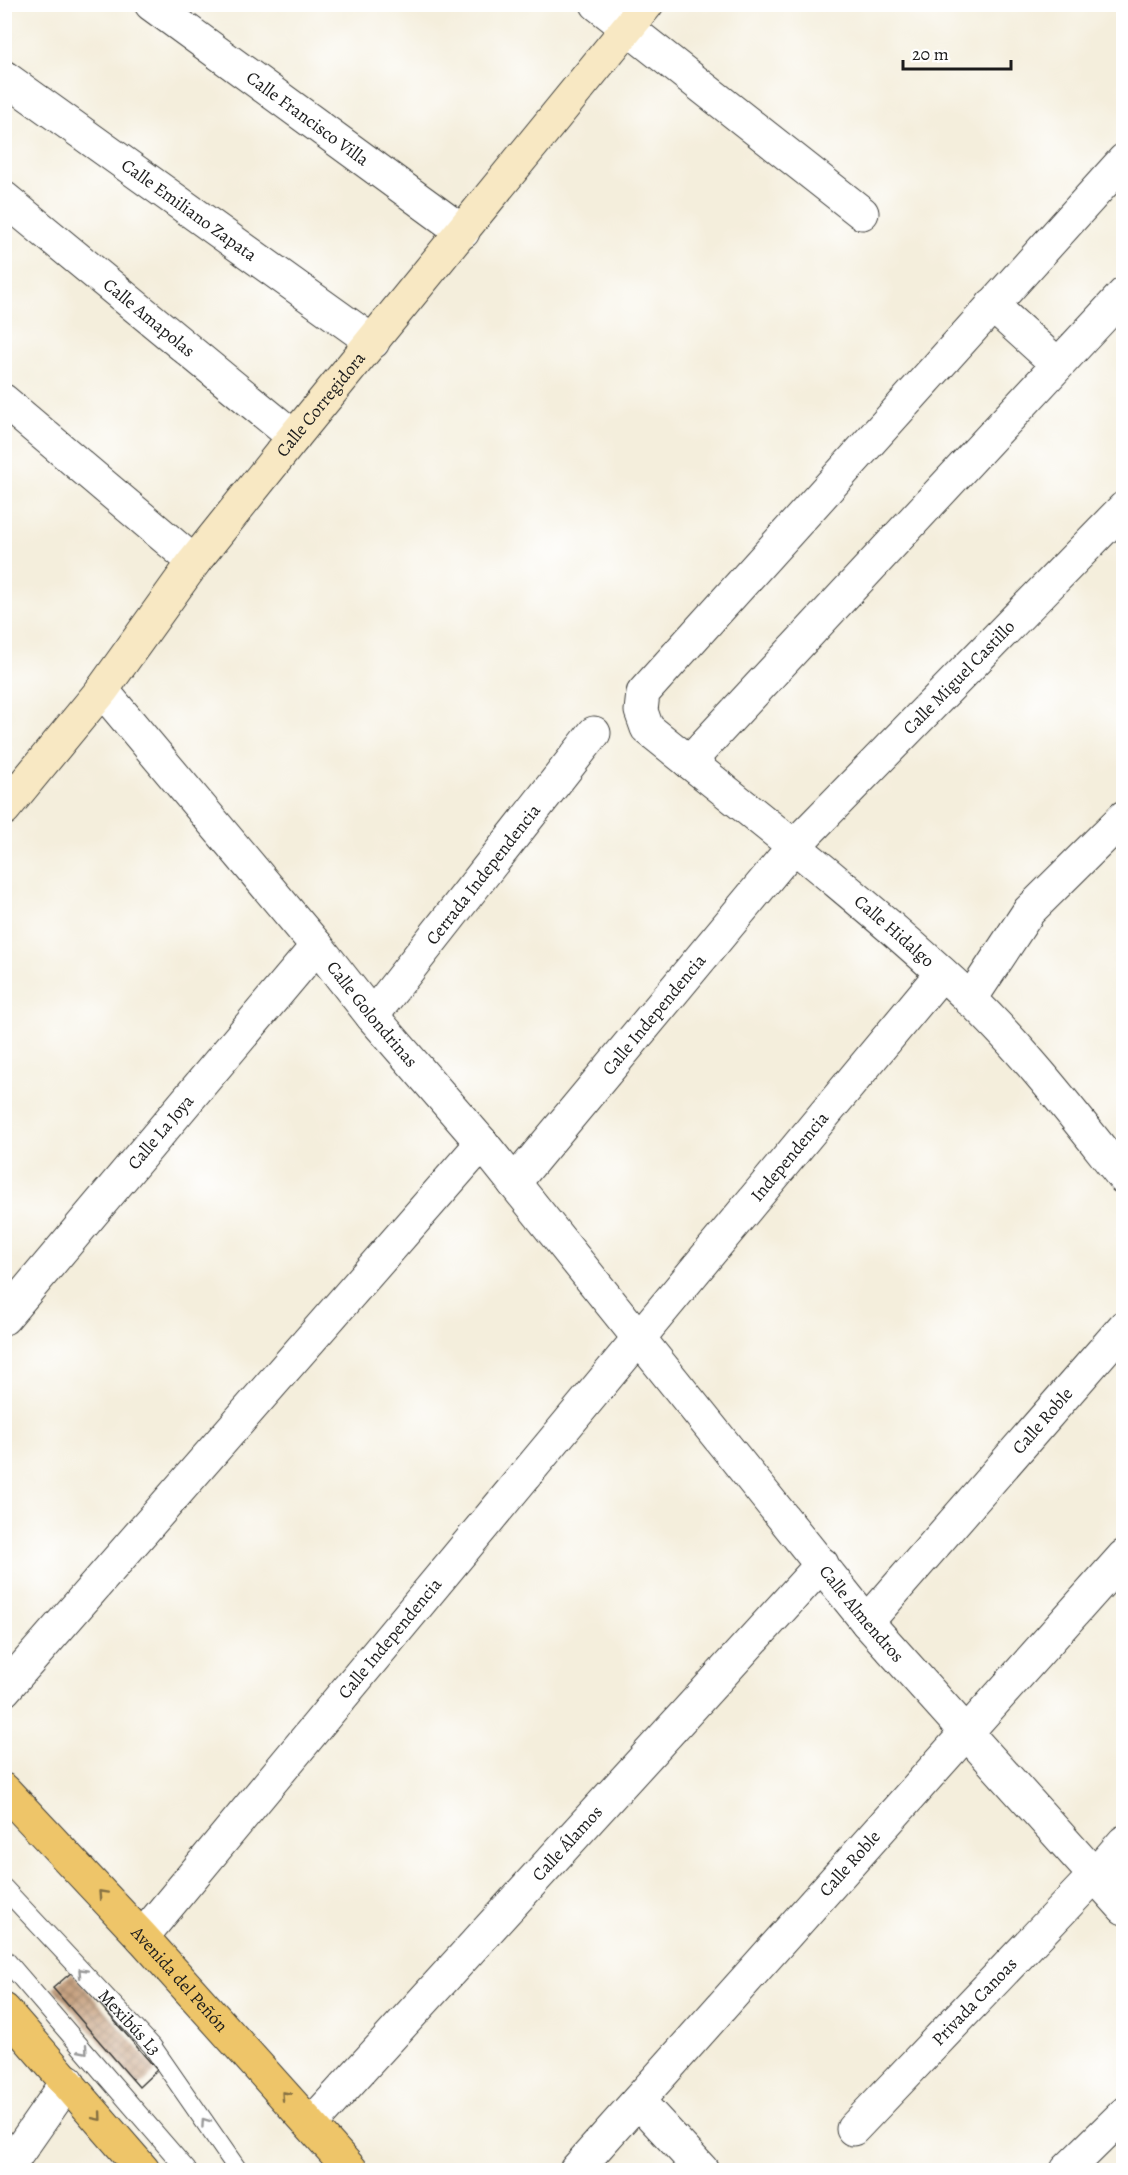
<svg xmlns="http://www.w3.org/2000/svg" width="1128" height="2175" viewBox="0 0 1128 2175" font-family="Alegreya,serif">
  <defs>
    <pattern id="building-cross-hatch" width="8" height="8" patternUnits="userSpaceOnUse" patternTransform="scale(1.5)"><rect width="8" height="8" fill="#c7a382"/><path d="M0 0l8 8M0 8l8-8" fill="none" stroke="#a1846a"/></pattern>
  </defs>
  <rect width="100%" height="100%" fill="#fff"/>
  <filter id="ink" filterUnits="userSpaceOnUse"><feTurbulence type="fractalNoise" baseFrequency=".0167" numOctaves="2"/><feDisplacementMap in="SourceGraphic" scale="12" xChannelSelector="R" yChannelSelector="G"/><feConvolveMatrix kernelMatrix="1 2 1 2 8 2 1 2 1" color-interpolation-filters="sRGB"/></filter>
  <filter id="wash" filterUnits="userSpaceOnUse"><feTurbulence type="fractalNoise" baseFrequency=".008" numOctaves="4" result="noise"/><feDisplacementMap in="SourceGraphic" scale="24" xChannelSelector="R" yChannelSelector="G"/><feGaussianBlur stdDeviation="1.35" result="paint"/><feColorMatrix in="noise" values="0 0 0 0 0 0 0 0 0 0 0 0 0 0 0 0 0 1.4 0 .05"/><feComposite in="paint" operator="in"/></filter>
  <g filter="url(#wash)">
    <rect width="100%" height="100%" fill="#f4eedc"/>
    <g id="blocks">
      <path fill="url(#building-cross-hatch)" d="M 72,1972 L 157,2070 L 139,2087 L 53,1988 Z"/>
    </g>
  </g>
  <g filter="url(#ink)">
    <use href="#blocks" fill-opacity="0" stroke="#3c3c39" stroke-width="1.5"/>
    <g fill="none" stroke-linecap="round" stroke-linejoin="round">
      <g stroke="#3c3c39" stroke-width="20">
        <g id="service">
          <path id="s1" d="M 4,1888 L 152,2046 L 238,2170"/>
          <path d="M 4,1958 L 187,2170"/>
        </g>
      </g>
      <g stroke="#3c3c39" stroke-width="35">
        <g id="minor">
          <path id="s2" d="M 151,4 L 463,232"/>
          <path d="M 597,4 L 862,213"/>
          <path id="s3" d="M 4,77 L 373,342"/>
          <path id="s4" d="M 1124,160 L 643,693 L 641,711 L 647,728 C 756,816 867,902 969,998 C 1024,1050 1076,1118 1124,1178"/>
          <path id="s5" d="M 4,198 L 294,437"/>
          <path d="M 992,305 L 1057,364"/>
          <path d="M 4,401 L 194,562"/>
          <path d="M 689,762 L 1124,294"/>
          <path d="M 970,1000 L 1029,911 L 1124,817"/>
          <path id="s6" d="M 372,1016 L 594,733"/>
          <path id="s7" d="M 514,1183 L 794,846 L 1124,508"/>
          <path id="s8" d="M 4,1318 L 317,946"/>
          <path id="s9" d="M 867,1622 L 1124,1327"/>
          <path d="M 4,1690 L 482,1143"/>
          <path id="s10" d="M 142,1937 L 941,974"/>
          <path d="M 638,2101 L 702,2170"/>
          <path id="s11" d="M 311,2124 L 822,1564"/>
          <path id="s12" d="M 853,2129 L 1095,1875 L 1124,1842"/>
          <path d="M 6,2170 L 68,2081"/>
          <path id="s13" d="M 576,2170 L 1124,1556"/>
          <path d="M 1067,2170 L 1124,2114"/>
        </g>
      </g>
      <g stroke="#3c3c39" stroke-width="35">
        <g id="tertiary">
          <path id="s14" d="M 102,690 L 317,946 L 372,1016 L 482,1143 L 867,1622 L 1124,1908"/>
        </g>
      </g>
      <g stroke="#3c3c39" stroke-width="35">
        <g id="secondary">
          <path id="s15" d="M 4,809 L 102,690 L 194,562 L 294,437 L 647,4"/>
        </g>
      </g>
      <g stroke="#3c3c39" stroke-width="35">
        <g id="primary">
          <path id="s16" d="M 4,1790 L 142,1937 L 351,2170"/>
          <path d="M 4,2010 L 143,2170"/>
        </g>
      </g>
      <use href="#service" stroke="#fff" stroke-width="18"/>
      <use href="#minor" stroke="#fff" stroke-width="33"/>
      <use href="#tertiary" stroke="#fff" stroke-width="33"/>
      <use href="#secondary" stroke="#f8e8c3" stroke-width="33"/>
      <use href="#primary" stroke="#eec569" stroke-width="33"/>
    </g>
    <defs><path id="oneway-chevron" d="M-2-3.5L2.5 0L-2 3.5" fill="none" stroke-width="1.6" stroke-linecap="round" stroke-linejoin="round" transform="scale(1.5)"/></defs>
    <g stroke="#857042">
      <use href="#oneway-chevron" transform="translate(102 1894) rotate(-133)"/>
      <use href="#oneway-chevron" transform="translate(285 2095) rotate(-132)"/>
      <use href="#oneway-chevron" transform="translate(98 2117) rotate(50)"/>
    </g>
    <g stroke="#999">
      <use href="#oneway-chevron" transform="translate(82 1972) rotate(-133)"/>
      <use href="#oneway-chevron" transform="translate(84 2050) rotate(49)"/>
      <use href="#oneway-chevron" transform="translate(205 2122) rotate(-125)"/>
    </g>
  </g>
  <g text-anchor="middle" stroke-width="6" stroke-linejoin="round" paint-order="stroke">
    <g font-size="18" fill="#1c1c1c" stroke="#fff">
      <text dy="6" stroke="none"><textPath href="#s2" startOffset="194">Calle Francisco Villa</textPath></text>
      <text dy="6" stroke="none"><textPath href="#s3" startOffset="228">Calle Emiliano Zapata</textPath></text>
      <text dy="6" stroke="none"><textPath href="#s5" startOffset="188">Calle Amapolas</textPath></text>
      <text dy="6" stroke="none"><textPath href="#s15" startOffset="514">Calle Corregidora</textPath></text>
      <text dy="6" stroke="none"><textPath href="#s7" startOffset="674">Calle Miguel Castillo</textPath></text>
      <text dy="6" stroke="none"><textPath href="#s6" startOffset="180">Cerrada Independencia</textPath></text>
      <text dy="6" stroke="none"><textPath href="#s4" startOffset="1074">Calle Hidalgo</textPath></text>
      <text dy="6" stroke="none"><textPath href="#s14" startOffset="422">Calle Golondrinas</textPath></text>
      <text dy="6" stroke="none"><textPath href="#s7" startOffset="219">Calle Independencia</textPath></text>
      <text dy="6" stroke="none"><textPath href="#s8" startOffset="243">Calle La Joya</textPath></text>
      <text dy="6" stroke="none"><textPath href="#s10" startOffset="1014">Independencia</textPath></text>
      <text dy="6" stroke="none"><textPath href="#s9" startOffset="267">Calle Roble</textPath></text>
      <text dy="6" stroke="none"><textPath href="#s14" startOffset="1196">Calle Almendros</textPath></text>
      <text dy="6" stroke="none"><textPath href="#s10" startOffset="388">Calle Independencia</textPath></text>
      <text dy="6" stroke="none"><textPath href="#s11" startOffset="380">Calle Álamos</textPath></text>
      <text dy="6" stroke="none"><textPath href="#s13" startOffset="411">Calle Roble</textPath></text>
      <text dy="6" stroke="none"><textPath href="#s16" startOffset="258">Avenida del Peñón</textPath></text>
      <text dy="6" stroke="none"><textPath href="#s12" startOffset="176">Privada Canoas</textPath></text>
      <text dy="6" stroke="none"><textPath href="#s1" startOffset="184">Mexibús L3</textPath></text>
    </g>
  </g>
  <rect width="1128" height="2175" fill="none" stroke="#fff" stroke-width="24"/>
  <path d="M903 60v9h108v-9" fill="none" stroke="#1c1c1c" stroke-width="3"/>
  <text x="912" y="60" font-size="18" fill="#1c1c1c" stroke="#ffffff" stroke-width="4.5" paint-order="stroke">20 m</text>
</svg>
